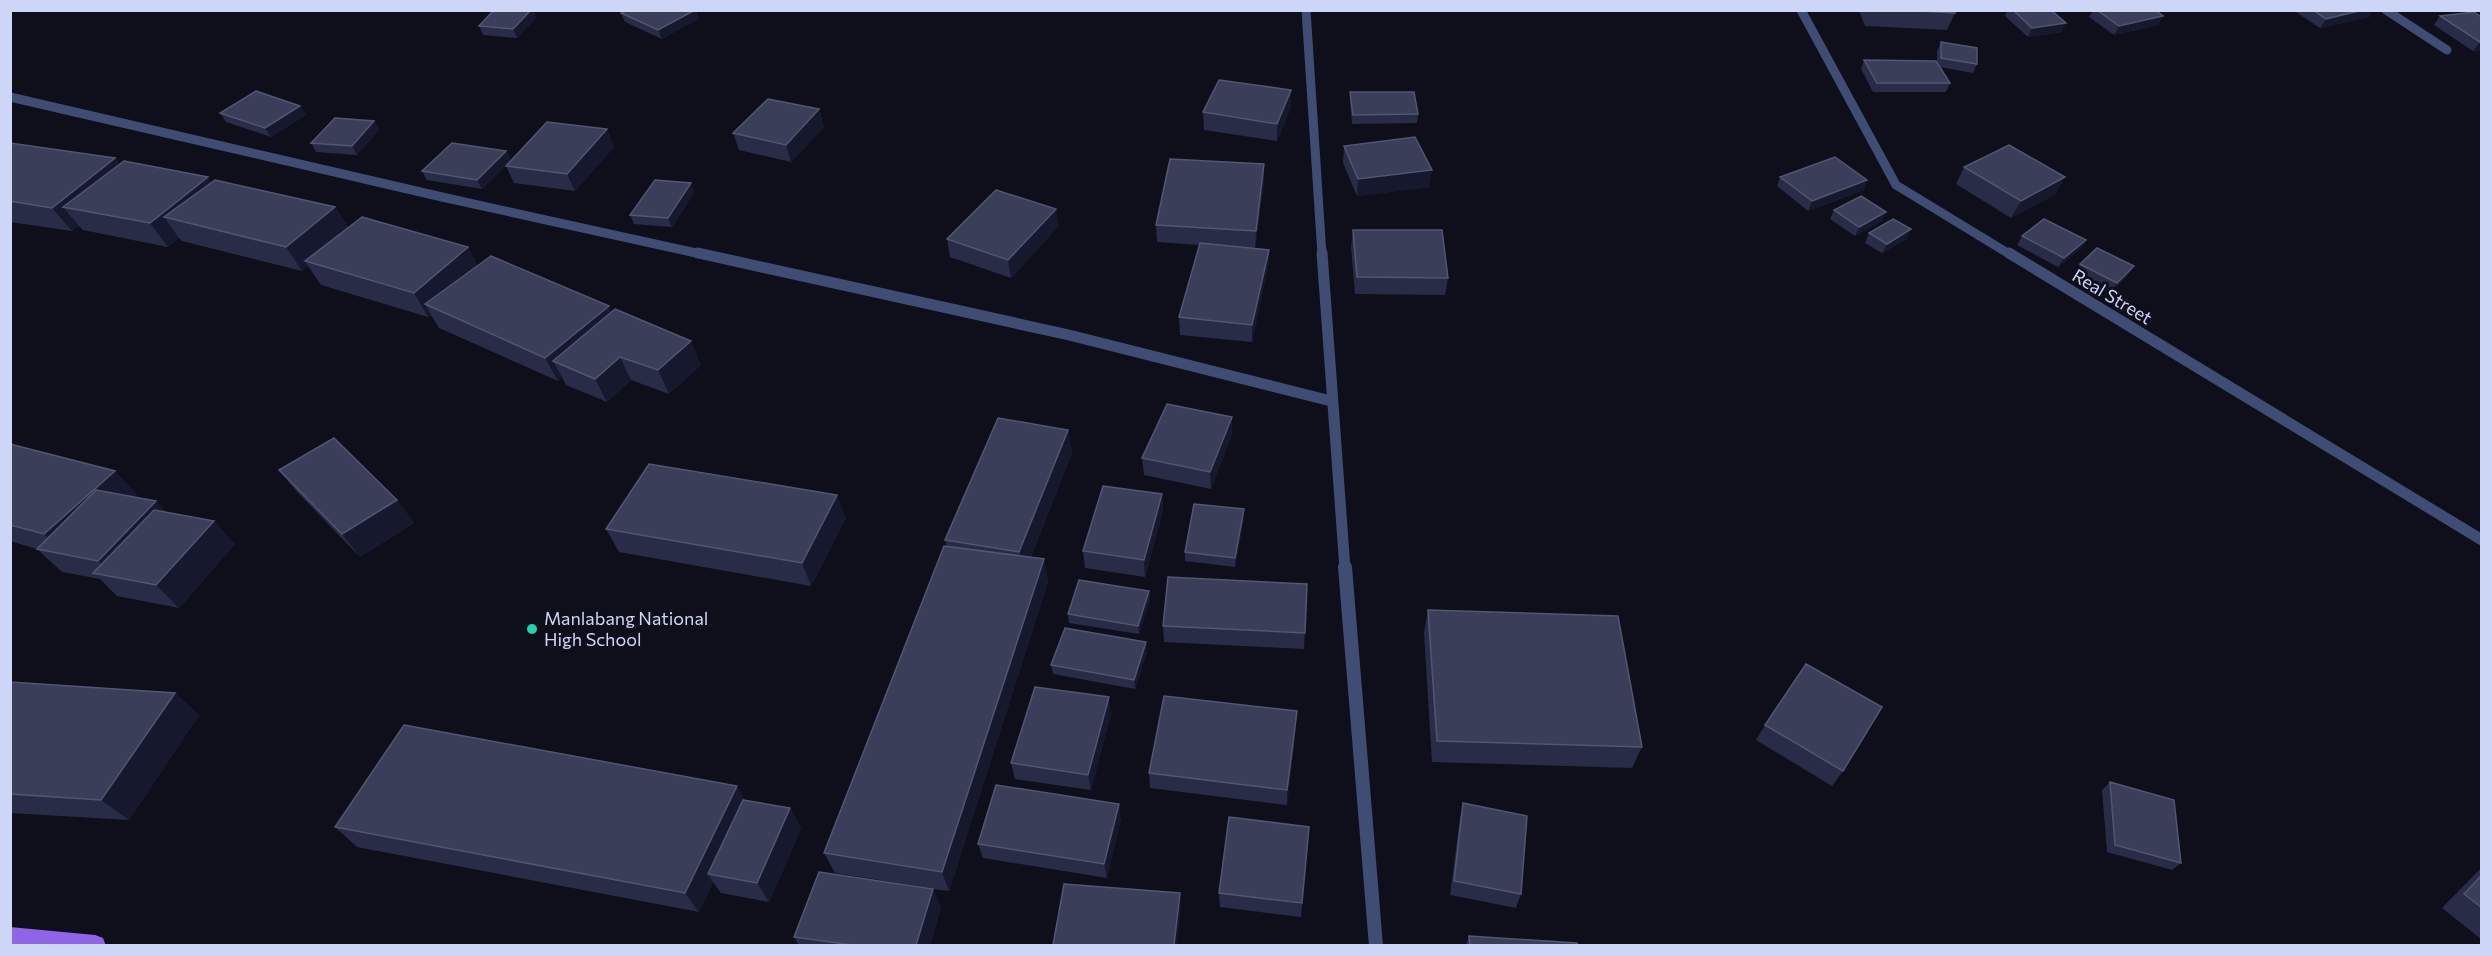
<svg xmlns="http://www.w3.org/2000/svg" width="2492" height="956" viewBox="0 0 2492 956" font-family="Commissioner,sans-serif">
  <rect width="100%" height="100%" fill="#0e0f1b"/>
  <g fill="none" stroke-linecap="round" stroke-linejoin="round">
    <path stroke="#3f4d74" stroke-width="9" d="M 1306,10 L 1322,255
      M 2386,10 L 2447,50
      M 10,97 L 442,197 L 705,255"/>
    <path stroke="#3f4d74" stroke-width="11" d="M 698,253 L 1069,335 L 1331,401
      M 1322,253 L 1345,569"/>
    <path stroke="#3f4d74" stroke-width="14" d="M 1345,567 L 1376,946"/>
    <path stroke="#3f4d74" stroke-width="9" d="M 1801,10 L 1896,185 L 2011,255"/>
    <path stroke="#3f4d74" stroke-width="11" d="M 2009,253 L 2482,540"/>
    <path fill="#8f64e9" fill-rule="evenodd" d="M 10,927 L 95,935 L 103,938 L 106,946 L 10,946 Z"/>
  </g>
  <path fill="#282c46" d="M 494,10 L 533,10 L 536,18 L 517,38 L 483,35 L 479,26 Z
    M 627,10 L 696,10 L 698,19 L 662,39 L 625,22 L 621,13 Z
    M 1859,10 L 1954,10 L 1955,13 L 1947,30 L 1865,26 Z
    M 2007,10 L 2051,10 L 2062,32 L 2028,37 L 2005,16 Z
    M 2093,10 L 2155,10 L 2163,16 L 2158,25 L 2114,35 L 2089,17 Z
    M 2293,10 L 2373,10 L 2369,17 L 2320,28 Z
    M 2440,16 L 2481,17 L 2481,50 L 2473,51 L 2434,25 Z
    M 1941,42 L 1977,64 L 1973,73 L 1940,67 L 1950,83 L 1946,92 L 1873,92 L 1861,69 L 1864,60 L 1937,62 L 1937,51 Z
    M 1291,90 L 1291,107 L 1277,141 L 1204,130 L 1203,112 Z
    M 1350,92 L 1418,114 L 1417,123 L 1352,124 L 1350,101 Z
    M 300,106 L 306,115 L 271,137 L 226,122 L 220,113 Z
    M 819,109 L 824,127 L 791,162 L 739,150 L 733,133 Z
    M 374,121 L 379,130 L 357,155 L 316,152 L 311,143 Z
    M 607,129 L 614,147 L 575,191 L 514,183 L 506,166 Z
    M 10,143 L 115,158 L 120,165 L 335,207 L 348,227 L 468,247 L 478,266 L 612,312 L 701,365 L 669,394 L 631,380 L 607,402 L 566,385 L 562,377 L 558,381 L 439,328 L 431,315 L 428,317 L 321,285 L 308,266 L 302,271 L 182,241 L 179,238 L 168,247 L 83,230 L 79,226 L 72,231 L 10,222 Z
    M 1344,146 L 1429,187 L 1357,196 L 1343,163 Z
    M 506,151 L 511,160 L 482,189 L 427,180 L 422,171 Z
    M 1264,164 L 1264,181 L 1255,248 L 1246,247 L 1269,250 L 1268,267 L 1252,342 L 1180,335 L 1179,317 L 1199,245 L 1157,242 L 1156,225 Z
    M 1964,167 L 2056,194 L 2011,218 L 1956,184 Z
    M 1780,177 L 1864,190 L 1808,211 L 1777,186 Z
    M 691,183 L 694,193 L 672,227 L 634,224 L 630,215 Z
    M 1834,210 L 1882,221 L 1855,236 L 1830,219 Z
    M 1059,226 L 1011,278 L 950,257 L 947,239 Z
    M 1353,230 L 1448,278 L 1445,295 L 1355,294 L 1351,247 Z
    M 1869,233 L 1907,239 L 1882,253 L 1865,243 Z
    M 2022,236 L 2086,240 L 2080,249 L 2058,267 L 2017,245 Z
    M 2080,264 L 2128,275 L 2111,292 L 2074,274 Z
    M 1068,430 L 1072,453 L 1031,557 L 1044,559 L 1048,582 L 949,891 L 933,889 L 941,908 L 930,945 L 799,945 L 794,937 L 930,888 L 835,873 L 824,853 L 947,547 L 945,540 Z
    M 1232,434 L 1211,489 L 1144,475 L 1142,458 Z
    M 10,444 L 115,471 L 137,495 L 134,497 L 235,544 L 179,608 L 117,596 L 100,579 L 62,572 L 37,549 L 10,541 Z
    M 279,470 L 397,500 L 414,523 L 360,557 L 298,493 Z
    M 1162,494 L 1163,511 L 1145,577 L 1085,568 L 1083,551 Z
    M 1244,509 L 1244,518 L 1235,567 L 1185,561 L 1185,552 Z
    M 846,518 L 811,586 L 619,552 L 606,529 Z
    M 1307,584 L 1304,649 L 1164,642 L 1163,626 Z
    M 1149,591 L 1150,600 L 1139,634 L 1069,623 L 1068,614 Z
    M 1428,610 L 1642,747 L 1632,768 L 1432,762 L 1424,633 Z
    M 1147,651 L 1135,689 L 1053,674 L 1051,665 Z
    M 10,682 L 175,693 L 199,715 L 129,820 L 10,813 Z
    M 1111,713 L 1091,790 L 1015,779 L 1011,763 Z
    M 1765,725 L 1843,771 L 1832,786 L 1756,740 Z
    M 1296,727 L 1287,805 L 1150,788 L 1149,773 Z
    M 2110,782 L 2181,863 L 2172,870 L 2107,852 L 2102,790 Z
    M 746,800 L 790,808 L 801,829 L 769,902 L 721,893 L 713,882 L 699,912 L 357,847 L 335,827 Z
    M 1463,803 L 1521,894 L 1516,908 L 1450,895 L 1460,818 Z
    M 1121,819 L 1107,878 L 983,858 L 978,844 Z
    M 1309,827 L 1301,917 L 1220,907 L 1219,893 Z
    M 2481,868 L 2481,939 L 2442,908 Z
    M 1469,936 L 1578,945 L 1466,945 Z"/>
  <path fill="#16192d" d="M 531,10 L 533,10 L 536,18 L 517,38 L 513,29 Z
    M 695,10 L 696,10 L 698,19 L 662,39 L 658,30 Z
    M 2363,10 L 2373,10 L 2369,17 L 2320,28 L 2326,19 Z
    M 2163,16 L 2158,25 L 2114,35 L 2119,26 Z
    M 2066,23 L 2062,32 L 2028,37 L 2032,28 Z
    M 2480,42 L 2481,42 L 2481,50 L 2473,51 Z
    M 1291,90 L 1291,107 L 1277,141 L 1277,124 Z
    M 300,106 L 306,115 L 271,137 L 265,128 Z
    M 819,109 L 824,127 L 791,162 L 786,145 Z
    M 374,121 L 379,130 L 357,155 L 352,146 Z
    M 607,129 L 614,147 L 575,191 L 567,174 Z
    M 506,151 L 511,160 L 482,189 L 477,180 Z
    M 115,158 L 133,182 L 63,207 L 79,226 L 72,231 L 52,208 Z
    M 1264,164 L 1264,181 L 1255,248 L 1256,231 Z
    M 1432,170 L 1429,187 L 1357,196 L 1358,179 Z
    M 208,177 L 225,201 L 164,217 L 179,238 L 168,247 L 150,223 Z
    M 2065,177 L 2056,194 L 2011,218 L 2021,201 Z
    M 1867,180 L 1864,190 L 1808,211 L 1812,201 Z
    M 691,183 L 694,193 L 672,227 L 668,218 Z
    M 335,207 L 350,231 L 305,261 L 308,266 L 302,271 L 286,247 Z
    M 1056,209 L 1059,226 L 1011,278 L 1008,260 Z
    M 1886,212 L 1882,221 L 1855,236 L 1859,227 Z
    M 1911,229 L 1907,239 L 1882,253 L 1887,244 Z
    M 2086,240 L 2080,249 L 2058,267 L 2064,258 Z
    M 468,247 L 481,271 L 425,304 L 431,314 L 428,317 L 414,293 Z
    M 1269,250 L 1268,267 L 1252,342 L 1252,325 Z
    M 2134,266 L 2128,275 L 2111,292 L 2117,283 Z
    M 609,306 L 620,330 L 553,361 L 562,377 L 558,381 L 545,358 Z
    M 691,341 L 701,365 L 669,394 L 658,370 Z
    M 620,357 L 631,380 L 607,402 L 595,379 Z
    M 1232,417 L 1232,434 L 1211,489 L 1210,472 Z
    M 1068,430 L 1072,453 L 1024,574 L 1019,552 Z
    M 115,471 L 137,495 L 71,555 L 66,554 L 44,534 Z
    M 1162,494 L 1163,511 L 1145,577 L 1144,560 Z
    M 837,495 L 846,518 L 811,586 L 802,563 Z
    M 397,500 L 414,523 L 360,557 L 342,534 Z
    M 156,501 L 178,524 L 116,577 L 98,561 Z
    M 1244,509 L 1244,518 L 1235,567 L 1235,558 Z
    M 214,521 L 235,544 L 179,608 L 156,585 Z
    M 1044,559 L 1048,582 L 949,891 L 942,872 Z
    M 1149,591 L 1150,600 L 1139,634 L 1138,626 Z
    M 1146,642 L 1147,651 L 1135,689 L 1134,680 Z
    M 175,693 L 199,715 L 129,820 L 101,800 Z
    M 1109,697 L 1111,713 L 1091,790 L 1088,775 Z
    M 1297,711 L 1296,727 L 1287,805 L 1287,790 Z
    M 737,786 L 749,806 L 708,874 L 713,882 L 699,912 L 685,893 Z
    M 1119,804 L 1121,819 L 1107,878 L 1104,864 Z
    M 790,808 L 801,829 L 769,902 L 757,883 Z
    M 933,889 L 941,908 L 930,945 L 916,945 Z
    M 1180,893 L 1181,907 L 1177,945 L 1174,945 Z"/>
  <path fill="#3a3e59" stroke="#515672" stroke-width="1.5" d="M 494,10 L 531,10 L 513,29 L 479,26 Z
    M 627,10 L 695,10 L 658,30 L 621,13 Z
    M 1904,10 L 1954,10 L 1955,13 Z
    M 2013,10 L 2051,10 L 2066,23 L 2032,28 Z
    M 2097,10 L 2155,10 L 2163,16 L 2119,26 Z
    M 2313,10 L 2363,10 L 2326,19 Z
    M 2474,12 L 2481,17 L 2481,42 L 2480,42 L 2440,16 Z
    M 1941,42 L 1977,48 L 1977,64 L 1941,58 Z
    M 1864,60 L 1936,61 L 1950,83 L 1877,83 Z
    M 1219,80 L 1291,90 L 1277,124 L 1203,112 Z
    M 256,91 L 300,106 L 265,128 L 220,113 Z
    M 1350,92 L 1414,92 L 1418,114 L 1353,115 Z
    M 768,99 L 819,109 L 786,145 L 733,133 Z
    M 335,118 L 374,121 L 352,146 L 311,143 Z
    M 547,122 L 607,129 L 567,174 L 506,166 Z
    M 1415,137 L 1432,170 L 1358,179 L 1344,146 Z
    M 10,143 L 115,158 L 52,208 L 10,201 Z
    M 452,143 L 506,151 L 477,180 L 422,171 Z
    M 2009,145 L 2065,177 L 2021,201 L 1964,167 Z
    M 1835,157 L 1867,180 L 1812,201 L 1780,177 Z
    M 1170,159 L 1264,164 L 1256,231 L 1156,225 Z
    M 124,161 L 208,177 L 150,223 L 63,207 Z
    M 215,180 L 335,207 L 286,247 L 164,217 Z
    M 655,180 L 691,183 L 668,218 L 630,215 Z
    M 996,190 L 1056,209 L 1008,260 L 947,239 Z
    M 1861,196 L 1886,212 L 1859,227 L 1834,210 Z
    M 362,217 L 468,247 L 414,293 L 305,261 Z
    M 1893,219 L 1911,229 L 1887,244 L 1869,233 Z
    M 2044,219 L 2086,240 L 2064,258 L 2022,236 Z
    M 1353,230 L 1442,230 L 1448,278 L 1357,277 Z
    M 1200,243 L 1269,250 L 1252,325 L 1179,317 Z
    M 2097,248 L 2134,266 L 2117,283 L 2080,264 Z
    M 491,256 L 609,306 L 545,358 L 425,304 Z
    M 615,309 L 691,341 L 658,370 L 620,357 L 595,379 L 553,361 Z
    M 1167,404 L 1232,417 L 1210,472 L 1142,458 Z
    M 998,418 L 1068,430 L 1019,552 L 945,540 Z
    M 334,438 L 397,500 L 342,534 L 279,470 Z
    M 10,444 L 115,471 L 44,534 L 10,525 Z
    M 649,464 L 837,495 L 802,563 L 606,529 Z
    M 1103,486 L 1162,494 L 1144,560 L 1083,551 Z
    M 96,490 L 156,501 L 98,561 L 37,549 Z
    M 1194,504 L 1244,509 L 1235,558 L 1185,552 Z
    M 154,510 L 214,521 L 156,585 L 93,573 Z
    M 944,546 L 1044,559 L 942,872 L 824,853 Z
    M 1168,577 L 1307,584 L 1305,633 L 1163,626 Z
    M 1079,580 L 1149,591 L 1138,626 L 1068,614 Z
    M 1428,610 L 1618,616 L 1642,747 L 1437,741 Z
    M 1065,628 L 1146,642 L 1134,680 L 1051,665 Z
    M 1806,664 L 1882,707 L 1843,771 L 1765,725 Z
    M 10,682 L 175,693 L 101,800 L 10,794 Z
    M 1035,687 L 1109,697 L 1088,775 L 1011,763 Z
    M 1164,696 L 1297,711 L 1287,790 L 1149,773 Z
    M 404,725 L 737,786 L 685,893 L 335,827 Z
    M 2110,782 L 2174,800 L 2181,863 L 2115,845 Z
    M 996,785 L 1119,804 L 1104,864 L 978,844 Z
    M 743,800 L 790,808 L 757,883 L 708,874 Z
    M 1463,803 L 1527,816 L 1521,894 L 1454,881 Z
    M 1229,817 L 1309,827 L 1302,903 L 1219,893 Z
    M 819,872 L 933,889 L 916,945 L 852,945 L 794,937 Z
    M 2481,876 L 2481,907 L 2464,894 Z
    M 1064,884 L 1180,893 L 1174,945 L 1053,945 Z
    M 1469,936 L 1577,943 L 1578,945 L 1470,945 Z"/>
  <circle fill="#1ed5b0" stroke="#0e0f1b" stroke-width="2" cx="532" cy="629" r="6"/>
  <g text-anchor="middle" stroke-width="6" stroke-linejoin="round" paint-order="stroke">
    <g font-size="18" fill="#ced6f8" stroke="#0e0f1b">
      <text transform="translate(2112 297) rotate(31)" y="6">Real Street</text>
    </g>
    <g font-size="18" fill="#ced6f8" stroke="#0e0f1b" text-anchor="start">
      <text x="544" y="625">Manlabang National<tspan x="544" dy="21">High School</tspan></text>
    </g>
  </g>
  <rect width="2492" height="956" fill="none" stroke="#ced6f8" stroke-width="24"/>
</svg>
